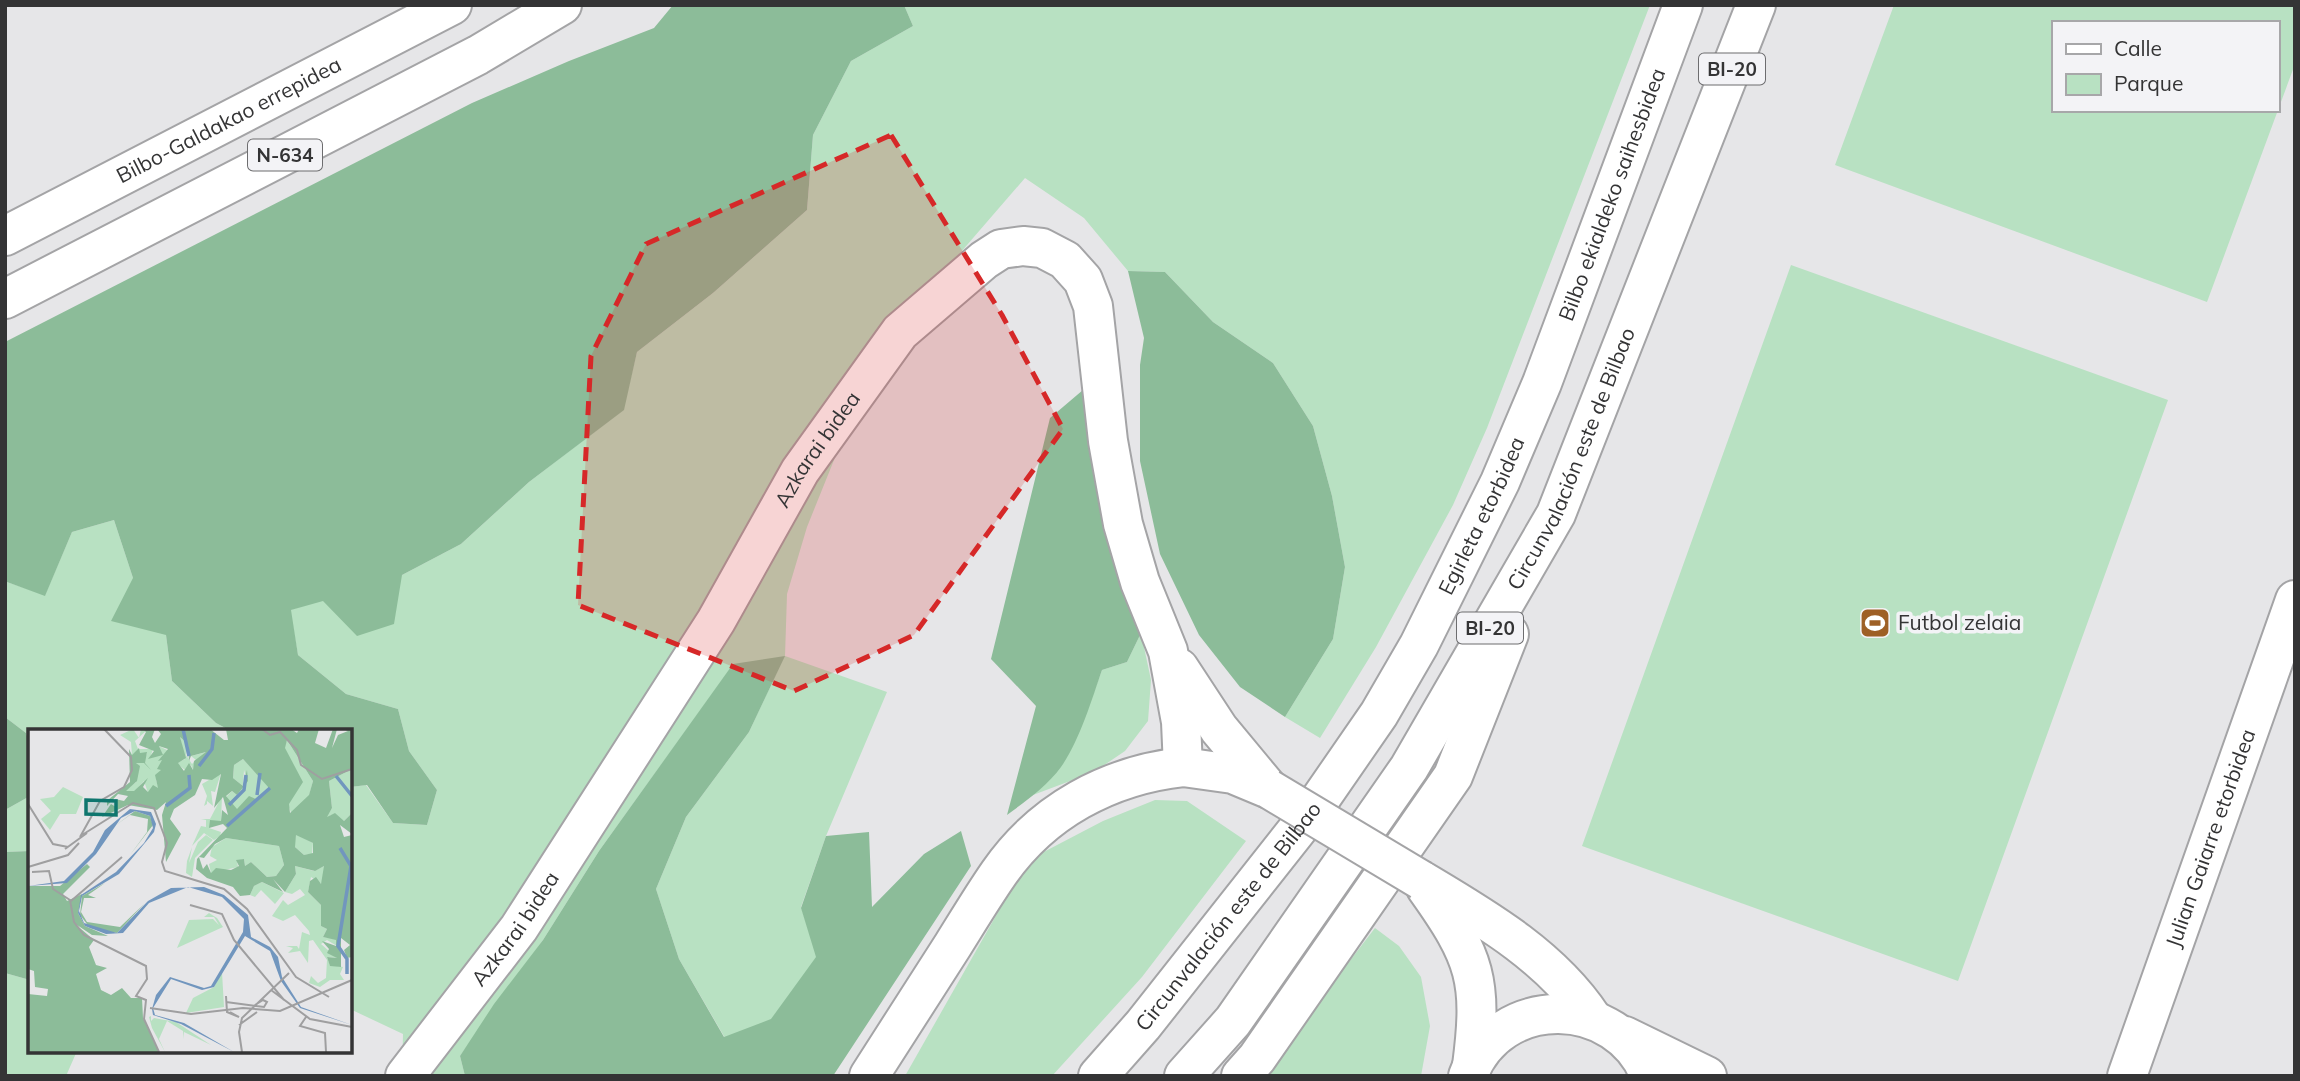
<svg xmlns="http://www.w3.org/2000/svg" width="2300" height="1081" viewBox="0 0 2300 1081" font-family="Mulish,sans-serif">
  <rect width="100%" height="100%" fill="#e6e6e8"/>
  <path fill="#b8e1c2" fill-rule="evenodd" d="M 904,5 L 1650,5 L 1487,428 L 1453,505 L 1376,647 L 1320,738 L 1285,717 L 1333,639 L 1345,567 L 1332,496 L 1313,426 L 1273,363 L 1213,322 L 1165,272 L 1128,271 L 1084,218 L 1025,178 L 845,386 L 834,460 L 807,527 L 787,594 L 785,656 L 887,692 L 826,836 L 801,907 L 817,957 L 771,1020 L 725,1038 L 679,959 L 656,889 L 686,817 L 749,732 L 784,657 L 733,665 L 599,851 L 543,940 L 460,1056 L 465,1076 L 402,1076 L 403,1034 L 350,1009 L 350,787 L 366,785 L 393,823 L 427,825 L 437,790 L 409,751 L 398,709 L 346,694 L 298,655 L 290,610 L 402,575 L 461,544 L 529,482 L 623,410 L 637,352 L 713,293 L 807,210 L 813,135 L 851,61 L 913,26 Z
    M 1894,5 L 2295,5 L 2295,64 L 2207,302 L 1835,165 ZM 2053,23 L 2277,23 L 2277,110 L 2053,110 Z
    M 1791,265 L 2168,400 L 1958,981 L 1582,846 Z
    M 114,520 L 133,578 L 166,635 L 172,681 L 216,723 L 231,731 L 30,731 L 30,746 L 26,733 L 5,717 L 5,579 L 7,582 L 45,595 L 72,532 Z
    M 1141,633 L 1151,680 L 1148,721 L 1125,751 L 1094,772 L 1033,795 L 1061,766 L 1084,719 L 1102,670 L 1127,662 Z
    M 30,796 L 30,851 L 5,852 L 5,810 Z
    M 1155,800 L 1187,801 L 1246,841 L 1142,977 L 1052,1076 L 905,1076 L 1006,898 L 1036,856 L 1103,821 Z
    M 1375,928 L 1399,946 L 1421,977 L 1430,1026 L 1421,1076 L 1261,1076 Z
    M 5,973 L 30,980 L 30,1051 L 77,1051 L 66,1076 L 5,1076 Z"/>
  <path fill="#8cbc99" d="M 673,5 L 904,5 L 913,26 L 851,61 L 813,135 L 807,210 L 713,293 L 637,352 L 624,410 L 529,482 L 461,544 L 402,575 L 394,624 L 357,636 L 323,601 L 291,610 L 298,655 L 346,694 L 398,709 L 409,751 L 437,790 L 427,825 L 393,823 L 367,785 L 350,787 L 350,731 L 231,731 L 216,723 L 172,681 L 166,635 L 111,621 L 133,578 L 114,520 L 72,532 L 45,596 L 7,582 L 5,342 L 472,103 L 569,61 L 654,28 Z
    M 1128,271 L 1165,272 L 1213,322 L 1273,363 L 1313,426 L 1332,496 L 1345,567 L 1333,639 L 1285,717 L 1240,687 L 1199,635 L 1160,554 L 1140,461 L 1140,365 L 1144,338 Z
    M 1090,384 L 1111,556 L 1141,633 L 1127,662 L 1102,670 C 1092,699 1079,742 1061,767 C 1047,786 1026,801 1007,815 L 1036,706 L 991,659 L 1050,418 Z
    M 785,656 L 749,732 L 686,817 L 656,889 L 679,959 L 724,1037 L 771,1019 L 816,957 L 801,908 L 826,836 L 869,832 L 872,907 L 924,854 L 961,831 L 971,866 L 833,1076 L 465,1076 L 460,1056 L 494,1004 L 543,940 L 599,851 L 733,664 Z
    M 5,717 L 26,733 L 30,746 L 30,796 L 5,810 Z
    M 30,851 L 30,980 L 5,973 L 5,852 Z"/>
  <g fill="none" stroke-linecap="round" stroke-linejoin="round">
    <g stroke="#a4a4a6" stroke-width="42">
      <g id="minor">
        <path d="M 1179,668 L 1219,729 L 1268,788"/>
        <path d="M 1421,880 C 1483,917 1551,956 1592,1018"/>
        <path d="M 1426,888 C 1476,958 1483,981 1472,1066"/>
        <path d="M 1625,1036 L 1707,1076"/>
        <path id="s1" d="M 405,1076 L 519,928 L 716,621 L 800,471 L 900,332 L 984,260 L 1001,249 L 1023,246 L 1042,248 L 1065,260 L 1083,280 L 1093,306 L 1108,441 L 1123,524 L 1140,582 L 1168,651 L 1181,722 L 1183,767 L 1233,774 L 1269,789"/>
        <path d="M 1468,1076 C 1499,992 1618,995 1650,1076"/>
        <path id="s2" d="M 2127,1076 L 2295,600"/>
      </g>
    </g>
    <g stroke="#a4a4a6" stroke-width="42">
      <g id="primary">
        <path d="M 869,1076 C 897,1032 925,988 953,945 C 968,921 983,896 999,873 C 1042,811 1109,775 1183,767"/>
        <path id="s3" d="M 1098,1076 L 1143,1025 L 1312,811 L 1379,714 L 1419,645 L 1500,482 L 1542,383 L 1683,5"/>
        <path id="s4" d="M 1184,1076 L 1233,1021 L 1409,768 L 1556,514 L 1756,5"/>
        <path d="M 1241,1076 L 1257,1058 L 1453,776 L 1509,634"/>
      </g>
    </g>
    <g stroke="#a4a4a6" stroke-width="42">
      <g id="trunk">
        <path id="s5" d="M 5,236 L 452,5"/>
        <path d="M 5,299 L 478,55 L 562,5"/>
      </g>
    </g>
    <use href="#minor" stroke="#fff" stroke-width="38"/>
    <use href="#primary" stroke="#fff" stroke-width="38"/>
    <use href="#trunk" stroke="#fff" stroke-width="38"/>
    <g stroke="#a4a4a6" stroke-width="42" stroke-linecap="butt">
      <path id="minor-bridge" d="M 1269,789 L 1421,880"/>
    </g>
    <use href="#minor-bridge" stroke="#fff" stroke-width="38"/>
  </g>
  <path fill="#d62828" fill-opacity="0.2" stroke="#d62828" stroke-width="5" stroke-dasharray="14 9" stroke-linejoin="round" d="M 891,135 L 1002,315 L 1063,429 L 914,635 L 794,691 L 578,605 L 591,356 L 646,244 Z"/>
  <defs>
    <g id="stadium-square" transform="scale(1.575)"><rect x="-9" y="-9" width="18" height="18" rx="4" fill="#9e6026" stroke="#f3f3f6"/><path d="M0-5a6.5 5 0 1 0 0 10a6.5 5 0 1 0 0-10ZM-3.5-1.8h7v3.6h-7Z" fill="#fff"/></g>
  </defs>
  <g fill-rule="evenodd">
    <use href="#stadium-square" x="1875" y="623"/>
  </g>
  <g text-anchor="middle" stroke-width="7" stroke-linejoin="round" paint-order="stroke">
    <g fill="#f3f3f6" stroke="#6d6d6f" stroke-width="2">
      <rect x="1699" y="53.5" width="66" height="31" rx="5"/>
      <rect x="248" y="139.5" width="74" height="31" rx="5"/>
      <rect x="1457" y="612.5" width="66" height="31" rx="5"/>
    </g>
    <g font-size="19" font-weight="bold" fill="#343435">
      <text x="1732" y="76">BI-20</text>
      <text x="285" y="162">N-634</text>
      <text x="1490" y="635">BI-20</text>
    </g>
    <g font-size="21" fill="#343435" stroke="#f3f3f6">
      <text dy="7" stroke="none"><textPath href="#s5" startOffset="252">Bilbo-Galdakao errepidea</textPath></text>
      <text dy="7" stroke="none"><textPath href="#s3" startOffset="1029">Bilbo ekialdeko saihesbidea</textPath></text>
      <text dy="7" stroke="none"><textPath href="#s1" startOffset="751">Azkarai bidea</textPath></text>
      <text dy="7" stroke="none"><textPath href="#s4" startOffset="732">Circunvalación este de Bilbao</textPath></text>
      <text dy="7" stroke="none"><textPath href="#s3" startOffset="682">Egirleta etorbidea</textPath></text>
      <text dy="7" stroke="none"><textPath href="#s2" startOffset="252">Julian Gaiarre etorbidea</textPath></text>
      <text dy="7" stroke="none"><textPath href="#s3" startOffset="206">Circunvalación este de Bilbao</textPath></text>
      <text dy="7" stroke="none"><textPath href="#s1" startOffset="184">Azkarai bidea</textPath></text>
    </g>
    <g font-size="21" fill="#343435" stroke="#f3f3f6" text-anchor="start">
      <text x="1898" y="630">Futbol zelaia</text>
    </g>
  </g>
  <g transform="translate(28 729)">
    <rect width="324" height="324" fill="#e6e6e8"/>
    <path d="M 105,0 L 111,9 L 113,0 L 118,2 L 107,12 L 110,20 L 125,20 L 122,29 L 134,25 L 131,17 L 149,26 L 149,34 L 157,30 L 152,8 L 160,15 L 158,26 L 164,35 L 168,31 L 163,27 L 179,23 L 166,35 L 165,41 L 163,36 L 160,38 L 162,46 L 153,44 L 157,41 L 152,37 L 152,48 L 147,43 L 143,57 L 134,44 L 134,54 L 131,47 L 128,51 L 132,63 L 125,58 L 120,64 L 116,52 L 108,61 L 113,60 L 118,68 L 104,70 L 97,62 L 108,53 L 103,53 L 111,42 L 108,34 L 115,34 L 119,24 L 104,26 L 103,13 L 92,6 ZM 259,11 L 285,52 L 281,67 L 264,86 L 260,76 L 273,50 L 256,19 ZM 215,30 L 242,59 L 228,70 L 221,68 L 209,81 L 198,68 L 204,62 L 209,66 L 219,52 L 216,41 L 215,57 L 205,49 L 206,36 ZM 324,40 L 324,84 L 316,92 L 302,86 L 304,93 L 298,88 L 304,79 L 301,52 ZM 193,44 L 187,63 L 183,62 L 185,77 L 179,72 L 179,75 L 176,77 L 179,67 L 174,55 ZM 35,58 L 55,68 L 48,85 L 32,85 L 22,101 L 13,90 L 23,82 L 12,70 L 26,68 ZM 194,67 L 193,92 L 181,99 L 193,103 L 192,107 L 186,111 L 176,104 L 164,117 L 173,97 L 178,98 L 178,91 L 173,90 L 182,90 ZM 268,105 L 285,114 L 284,125 L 276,126 L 266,117 ZM 178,106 L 185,111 L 167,129 L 164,148 L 158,144 L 159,132 L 164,118 L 161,134 L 170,113 ZM 198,109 L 251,117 L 256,136 L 248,147 L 239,148 L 223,133 L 217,137 L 216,130 L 209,132 L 210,138 L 183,144 L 181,135 L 189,131 L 182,127 L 184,118 ZM 267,137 L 286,142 L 296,137 L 298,145 L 293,155 L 283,148 L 280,163 L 293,176 L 293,197 L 299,200 L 295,208 L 308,210 L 309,217 L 299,211 L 293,215 L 309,229 L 299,228 L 302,236 L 315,238 L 312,245 L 316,251 L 302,251 L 292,258 L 281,254 L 283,247 L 290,254 L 298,249 L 299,231 L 285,211 L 281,212 L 280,234 L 272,222 L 260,224 L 265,219 L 258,217 L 269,217 L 271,220 L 274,203 L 282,206 L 281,202 L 267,186 L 255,192 L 244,187 L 255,171 L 260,176 L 277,166 L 272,160 L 264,165 L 257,163 L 268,145 ZM 234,153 L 256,164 L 247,175 L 233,161 L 227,168 L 222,166 L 226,157 ZM 181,184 L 189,189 L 195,198 L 149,219 L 161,191 L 185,190 L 191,196 L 186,188 L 176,188 ZM 194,243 L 196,278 L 158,284 L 165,269 L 186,258 ZM 123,287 L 123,292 L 126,289 L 148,293 L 183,316 L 156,303 L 156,310 L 155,302 L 139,292 L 131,310 L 137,323 L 124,299 L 121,288 Z" fill="#b8e1c2"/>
    <path d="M 115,0 L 127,0 L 124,8 L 127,14 L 133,5 L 129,0 L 182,0 L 196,11 L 200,11 L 198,0 L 263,0 L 269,4 L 271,0 L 291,0 L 287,14 L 298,19 L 305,0 L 309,0 L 304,19 L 310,6 L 320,2 L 314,0 L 324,0 L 324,40 L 301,52 L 304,79 L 299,88 L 307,84 L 316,92 L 324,84 L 324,105 L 312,96 L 316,108 L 324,106 L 324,228 L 319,229 L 316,221 L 322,216 L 313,209 L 313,238 L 302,237 L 299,228 L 309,229 L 299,224 L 301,220 L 294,212 L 308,217 L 308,211 L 295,208 L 299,200 L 293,197 L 293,176 L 280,163 L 282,152 L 288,148 L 293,155 L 296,137 L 287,142 L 267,137 L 268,145 L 257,163 L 245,150 L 255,163 L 234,153 L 226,157 L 222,166 L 212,167 L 205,158 L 179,149 L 168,140 L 169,130 L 199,99 L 195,95 L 181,99 L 182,91 L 193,92 L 194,81 L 200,86 L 195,68 L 186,79 L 193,45 L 184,51 L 174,50 L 167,66 L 146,80 L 142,90 L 153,105 L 138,133 L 134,86 L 138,73 L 129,81 L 100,76 L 74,88 L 83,75 L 88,78 L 87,70 L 96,72 L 100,67 L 90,65 L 79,77 L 79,72 L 75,75 L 102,53 L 101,20 L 104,26 L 111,19 L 112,24 L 119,23 L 117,34 L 123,41 L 116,34 L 108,34 L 112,37 L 109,52 L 98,62 L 106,62 L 120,49 L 115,58 L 120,63 L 125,56 L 130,59 L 127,46 L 133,41 L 129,40 L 134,31 L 130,32 L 140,20 L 131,17 L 135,26 L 120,30 L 126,22 L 111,16 L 118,3 ZM 152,8 L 160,15 L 161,32 L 163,27 L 178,23 L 166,32 L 165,41 L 161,34 L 156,42 L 150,34 L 158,29 ZM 259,11 L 285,52 L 281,66 L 262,84 L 261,75 L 275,53 L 257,19 ZM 215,30 L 241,59 L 228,70 L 221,67 L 209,80 L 198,67 L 204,62 L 209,66 L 220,52 L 219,41 L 215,57 L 205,49 L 206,36 ZM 268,106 L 285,114 L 285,124 L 276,126 L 267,118 ZM 198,109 L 251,117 L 256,136 L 248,147 L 239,148 L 223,133 L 217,137 L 216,130 L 208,131 L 211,137 L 203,141 L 188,139 L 183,144 L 179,135 L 175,140 L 171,128 L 176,129 L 187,115 ZM 107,82 L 122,87 L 125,96 L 102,126 L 119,103 L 120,90 L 102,86 L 84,99 ZM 59,135 L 62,138 L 35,165 L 39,172 L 54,165 L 50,184 L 57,197 L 80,207 L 64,206 L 46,194 L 66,211 L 61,218 L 68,236 L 79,239 L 68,245 L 73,261 L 83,266 L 94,259 L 103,269 L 114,269 L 115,289 L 131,323 L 0,323 L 0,265 L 19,267 L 20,260 L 7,258 L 6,242 L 0,240 L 0,157 L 32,157 ZM 77,154 L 60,166 L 68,169 L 56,169 L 53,183 L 59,193 L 92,198 L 116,175 L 89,204 L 62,199 L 52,186 L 54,167 Z" fill="#8cbc99" fill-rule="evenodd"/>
    <path d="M 102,80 L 123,83 L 128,95 L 126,103 L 91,145 L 54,167 L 51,182 L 56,194 L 89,204 L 120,172 L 143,159 L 176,158 L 196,166 L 220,186 L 223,208 L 242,218 L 250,228 L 254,248 L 273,278 L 324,296 L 272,279 L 253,252 L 242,222 L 217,207 L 186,258 L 174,261 L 143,250 L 125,279 L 127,286 L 156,294 L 206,323 L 153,295 L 125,286 L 124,280 L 128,266 L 142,248 L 176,259 L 183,257 L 215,203 L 216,190 L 194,168 L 160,158 L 121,174 L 95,204 L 78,205 L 57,197 L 50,184 L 53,166 L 88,143 L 116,114 L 125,99 L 122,87 L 107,82 L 93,89 L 68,125 L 39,154 L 0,157 L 36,152 L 65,123 L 77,101 Z" fill="#7196be"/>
    <path fill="none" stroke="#7196be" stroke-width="3.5" d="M 155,0 L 161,27M 171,37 L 184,20 L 186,4M 308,47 L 324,67M 229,66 L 232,44M 201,76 L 216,61 L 218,46M 138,77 L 162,59 L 161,46M 199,97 L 242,59M 312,119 L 323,137 L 310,217 L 319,230 L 319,245"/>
    <path fill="none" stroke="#9f9fa0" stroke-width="2" d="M 234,0 L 242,6 L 252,3 L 269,21 L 273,36 L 294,50 L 324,40M 0,75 L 25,115 L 40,118M 54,106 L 105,74 L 126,79 L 139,114 L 134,133 L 137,142 L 196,160 L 219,180 L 268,248 L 301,268M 52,108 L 72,72 L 96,58 L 104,41 L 103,28 L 76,0M 37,120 L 59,104M 0,138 L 40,126 L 51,114M 4,143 L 21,142 L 25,160 L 42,171 L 46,193 L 56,206 L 118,237 L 119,250 L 108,267 L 118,271 L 116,290 L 131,323M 43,172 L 94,128M 162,176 L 194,185 L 206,211 L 256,271M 243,261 L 282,290 L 324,298M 198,267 L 199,283 L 211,288 L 202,283M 198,273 L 236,278 L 239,273 L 235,271 L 227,276M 122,279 L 163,285 L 215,279 L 252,282 L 324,251M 278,288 L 272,297 L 297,304 L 298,323M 211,296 L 229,283M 214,323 L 211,303 L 214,289 L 261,244"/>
    <path fill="#0f766e" fill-opacity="0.15" stroke="#0f766e" stroke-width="3.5" d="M 58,71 L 88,72 L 88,86 L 58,85 Z"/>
    <rect width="324" height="324" fill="none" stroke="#343435" stroke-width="3.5"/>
  </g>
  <rect width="2300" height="1081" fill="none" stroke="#343435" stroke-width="14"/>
  <rect x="2052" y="21" width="228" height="91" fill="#f3f3f6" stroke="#a7a7a9" stroke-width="2"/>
  <rect x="2066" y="44" width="35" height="10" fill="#ffffff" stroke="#a7a7a9" stroke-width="2"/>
  <text x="2114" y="56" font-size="21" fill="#343435">Calle</text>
  <rect x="2066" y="74" width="35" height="21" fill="#b8e1c2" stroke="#a7a7a9" stroke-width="2"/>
  <text x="2114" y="91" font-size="21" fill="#343435">Parque</text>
</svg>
